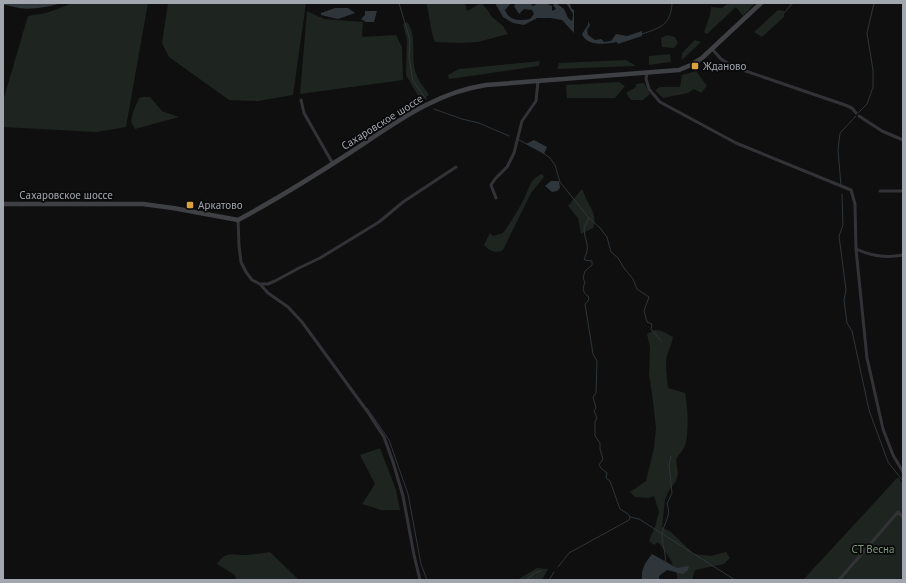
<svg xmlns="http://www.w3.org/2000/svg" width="906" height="583" viewBox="0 0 906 583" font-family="'PT Sans',sans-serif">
  <rect width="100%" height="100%" fill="#0f0f10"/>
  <path fill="#1e241f" d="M 70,3 L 148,3 L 126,127 L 96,132 L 3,127 L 3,101 L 28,16 L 46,13 L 68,5 Z
    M 168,3 L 306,3 L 293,95 L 258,101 L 229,100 L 169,57 L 162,43 Z
    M 426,3 L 465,3 L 467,11 L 481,3 L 487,9 L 491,16 L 503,26 L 508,34 L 478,42 L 459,43 L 435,42 C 430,30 430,16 426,3 Z
    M 728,3 L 755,3 L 743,16 L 736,7 L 707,34 L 704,32 L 710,15 L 711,7 L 722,8 Z
    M 791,3 L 794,3 L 784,14 L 784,17 L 762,37 L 754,32 L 778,10 L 785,11 Z
    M 307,11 L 324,19 L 363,22 L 362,37 L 396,35 L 402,47 L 403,80 L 300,94 Z
    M 407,22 C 418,36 410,57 416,73 C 418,81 425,88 429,95 L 421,101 L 406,75 L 407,40 L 403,24 Z
    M 667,35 L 675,37 L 678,43 L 674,48 L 662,47 L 661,38 Z
    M 695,40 L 701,42 L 682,60 L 682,53 Z
    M 670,54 L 671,62 L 649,65 L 649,56 Z
    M 626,60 L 636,66 L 557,69 L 559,63 Z
    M 540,61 L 539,66 L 449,79 L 448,75 L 459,69 Z
    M 696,71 L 707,86 L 701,93 L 694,89 L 688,93 L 663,98 L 655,90 L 660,87 L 680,87 L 682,75 Z
    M 619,82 L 625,86 L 615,98 L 567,98 L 566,85 Z
    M 644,83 L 650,94 L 643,100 L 631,100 L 626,93 L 636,87 L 636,84 Z
    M 143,97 L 150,97 L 162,111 L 179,117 L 135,129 L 131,122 L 133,112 L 139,98 Z
    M 542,174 L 544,177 L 531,193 L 503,250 C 495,254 490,251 484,245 L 490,233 L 493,236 L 503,233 C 510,223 517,212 523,201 C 529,190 529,179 542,174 Z
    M 581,190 L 583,190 C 586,204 599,213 593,228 L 581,234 L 578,218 L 568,206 Z
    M 655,330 L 662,331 L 673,337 C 672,344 669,349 667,355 C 665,366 667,377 668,388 L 685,393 C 688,406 689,433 685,446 C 683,450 679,455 676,459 L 678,474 L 676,481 L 668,492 L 665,500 L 662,527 L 671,532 L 694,554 L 711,556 L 726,552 L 730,558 L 724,564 L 695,570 L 692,580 L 677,580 C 679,570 665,551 658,542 L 654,545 L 649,541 L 655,527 L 659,512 L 654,496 L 649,498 L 635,497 L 630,492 L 646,481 L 654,448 L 656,428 L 652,393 L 649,375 L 650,347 L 647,334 Z
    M 380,448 L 396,490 L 400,510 L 381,510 L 362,504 L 375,484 L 360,455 Z
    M 898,477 L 903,484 L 903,580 L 803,580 Z
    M 270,552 L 299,580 L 236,580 L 235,575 L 217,564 C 226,551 230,555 244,555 C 253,555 262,553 270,552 Z
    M 537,568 L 548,569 L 542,580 L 517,580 Z"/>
  <path fill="#2e363b" d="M 3,3 L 60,3 C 51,7 28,10 19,8 C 13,7 9,5 3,5 Z
    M 495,3 L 511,3 L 505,10 C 509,21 520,21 530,19 L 534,14 L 532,10 L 524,9 L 519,14 L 514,6 L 516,3 L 530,3 L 533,6 C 539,2 545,3 552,6 L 552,11 L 556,9 L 553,5 L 556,3 L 564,9 L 568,18 L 572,21 L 573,14 L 566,3 L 570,3 L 571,8 L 574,10 L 574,33 L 562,20 L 550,18 L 537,18 L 524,25 L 513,23 L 503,17 Z
    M 335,8 L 348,8 L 355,13 L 338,19 L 321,15 L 321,13 Z
    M 365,11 L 377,11 L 374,22 L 366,22 L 361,19 L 365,15 Z
    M 588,21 L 590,25 L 587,30 L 588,35 L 595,40 L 601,39 L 604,42 L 611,41 L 616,34 L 627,36 L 642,31 L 642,36 L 618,44 L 617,42 C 607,44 587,47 582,34 L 588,25 Z
    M 534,140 L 547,147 L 544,154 L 526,144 Z
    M 551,181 L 559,181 L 560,188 L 557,191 L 552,192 L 545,186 Z
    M 652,554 L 677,568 L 689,566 L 688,570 L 683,574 L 667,570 L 659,576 L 659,580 L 642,580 C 641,569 645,563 652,554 Z"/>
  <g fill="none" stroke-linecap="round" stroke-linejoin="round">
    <path stroke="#2e363b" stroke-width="1" d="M 399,3 L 410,40 L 409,57 L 413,81 L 426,99
      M 642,34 C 660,28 671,25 672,3
      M 434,109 L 462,119 L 479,123 L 509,136
      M 858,113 L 867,104 L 873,87 L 873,70 L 867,33 L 874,3
      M 519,140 L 540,151
      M 543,153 L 550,158 L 555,165 L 560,182 L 589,218 C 587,222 584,226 584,230 C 585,242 591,246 584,259 L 585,260 L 592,261 L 592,265 L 585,271 L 583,278 L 585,282 C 582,289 583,293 589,297 L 588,301 L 585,304 L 593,354 L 597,361 L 596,393 L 593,397 L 596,408 L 594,411 L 597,418 L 595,422 L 595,436 L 600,443 L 600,449 L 603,459 L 599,465 L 602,469 L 607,473 L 606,478 L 610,481 L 620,509 L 628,514 L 630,517 L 639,519 L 735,580
      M 841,186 L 838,150 L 840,133 L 856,116
      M 842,194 L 843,225 L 839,236 L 846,290 L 844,300 L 847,323 L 852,331 L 869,410 L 888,462 L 903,481
      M 589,218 L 600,228 L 607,237 L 611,252 L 618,258 L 624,268 L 633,279 L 637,289 L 649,297 L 644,311 L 647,322 L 652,324 L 651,329 L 662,342
      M 367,408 L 389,440 L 408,494 L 421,564 L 427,580
      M 665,562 C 667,553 661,543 662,534 C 664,522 672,516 667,504 L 672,493 L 669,465 L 671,456
      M 558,567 L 569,553 L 629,520 L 630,517
      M 526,580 L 535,573 L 541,571
      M 549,580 L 554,572"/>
    <path stroke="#333337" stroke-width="3" d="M 712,49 L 721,59 L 734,67 L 845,105 L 852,108 L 856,113
      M 647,72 L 646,79 L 649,89 L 660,102 L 736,143 L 851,190 L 855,204 L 856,249 L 867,358 L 883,429 L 893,455 L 903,472
      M 301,100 L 304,113 L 333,164
      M 859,116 L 882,131 L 903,140
      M 880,191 L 903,191
      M 496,198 L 491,185 L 495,179 L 507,167 L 514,153 L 522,121 L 536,101 L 538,81
      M 238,220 L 239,246 L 241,262 L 246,272 L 252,280 L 260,284 L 268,293 L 288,307 L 302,322 L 367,411 L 384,437 L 393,462 L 403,496 L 414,555 L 420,580
      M 856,249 C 871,256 887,258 903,255
      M 260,284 L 268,284 L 275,281 L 299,268 L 320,258 L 379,222 L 403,202 L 456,167
      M 839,580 L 898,512 L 903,517"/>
    <path stroke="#3f4044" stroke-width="4.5" d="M 3,204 L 143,204 L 173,208 L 238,220 C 277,199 314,176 351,152 C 394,124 433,93 486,85 L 679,70 L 691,65 L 702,58 L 761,3"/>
  </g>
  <g fill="#d9a03e" stroke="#0a0a0b" stroke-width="1.5">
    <rect x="691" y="62" width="8" height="8" rx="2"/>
    <rect x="186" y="201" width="8" height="8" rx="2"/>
  </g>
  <g text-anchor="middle" stroke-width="3.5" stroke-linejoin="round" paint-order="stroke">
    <g font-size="11" fill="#a2a7af" stroke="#0a0a0b" text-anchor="start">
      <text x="703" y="70">Жданово</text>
      <text x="198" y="209">Аркатово</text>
    </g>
    <g font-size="11" fill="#a2a7af" stroke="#0a0a0b">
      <text transform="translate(382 122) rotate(-32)" y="4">Сахаровское шоссе</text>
      <text x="66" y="199">Сахаровское шоссе</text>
    </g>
    <g font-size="11" fill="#7b987c" stroke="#0a0a0b">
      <text x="873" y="553">СТ Весна</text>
    </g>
  </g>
  <rect width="906" height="583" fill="none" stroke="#a2a7af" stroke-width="8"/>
</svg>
